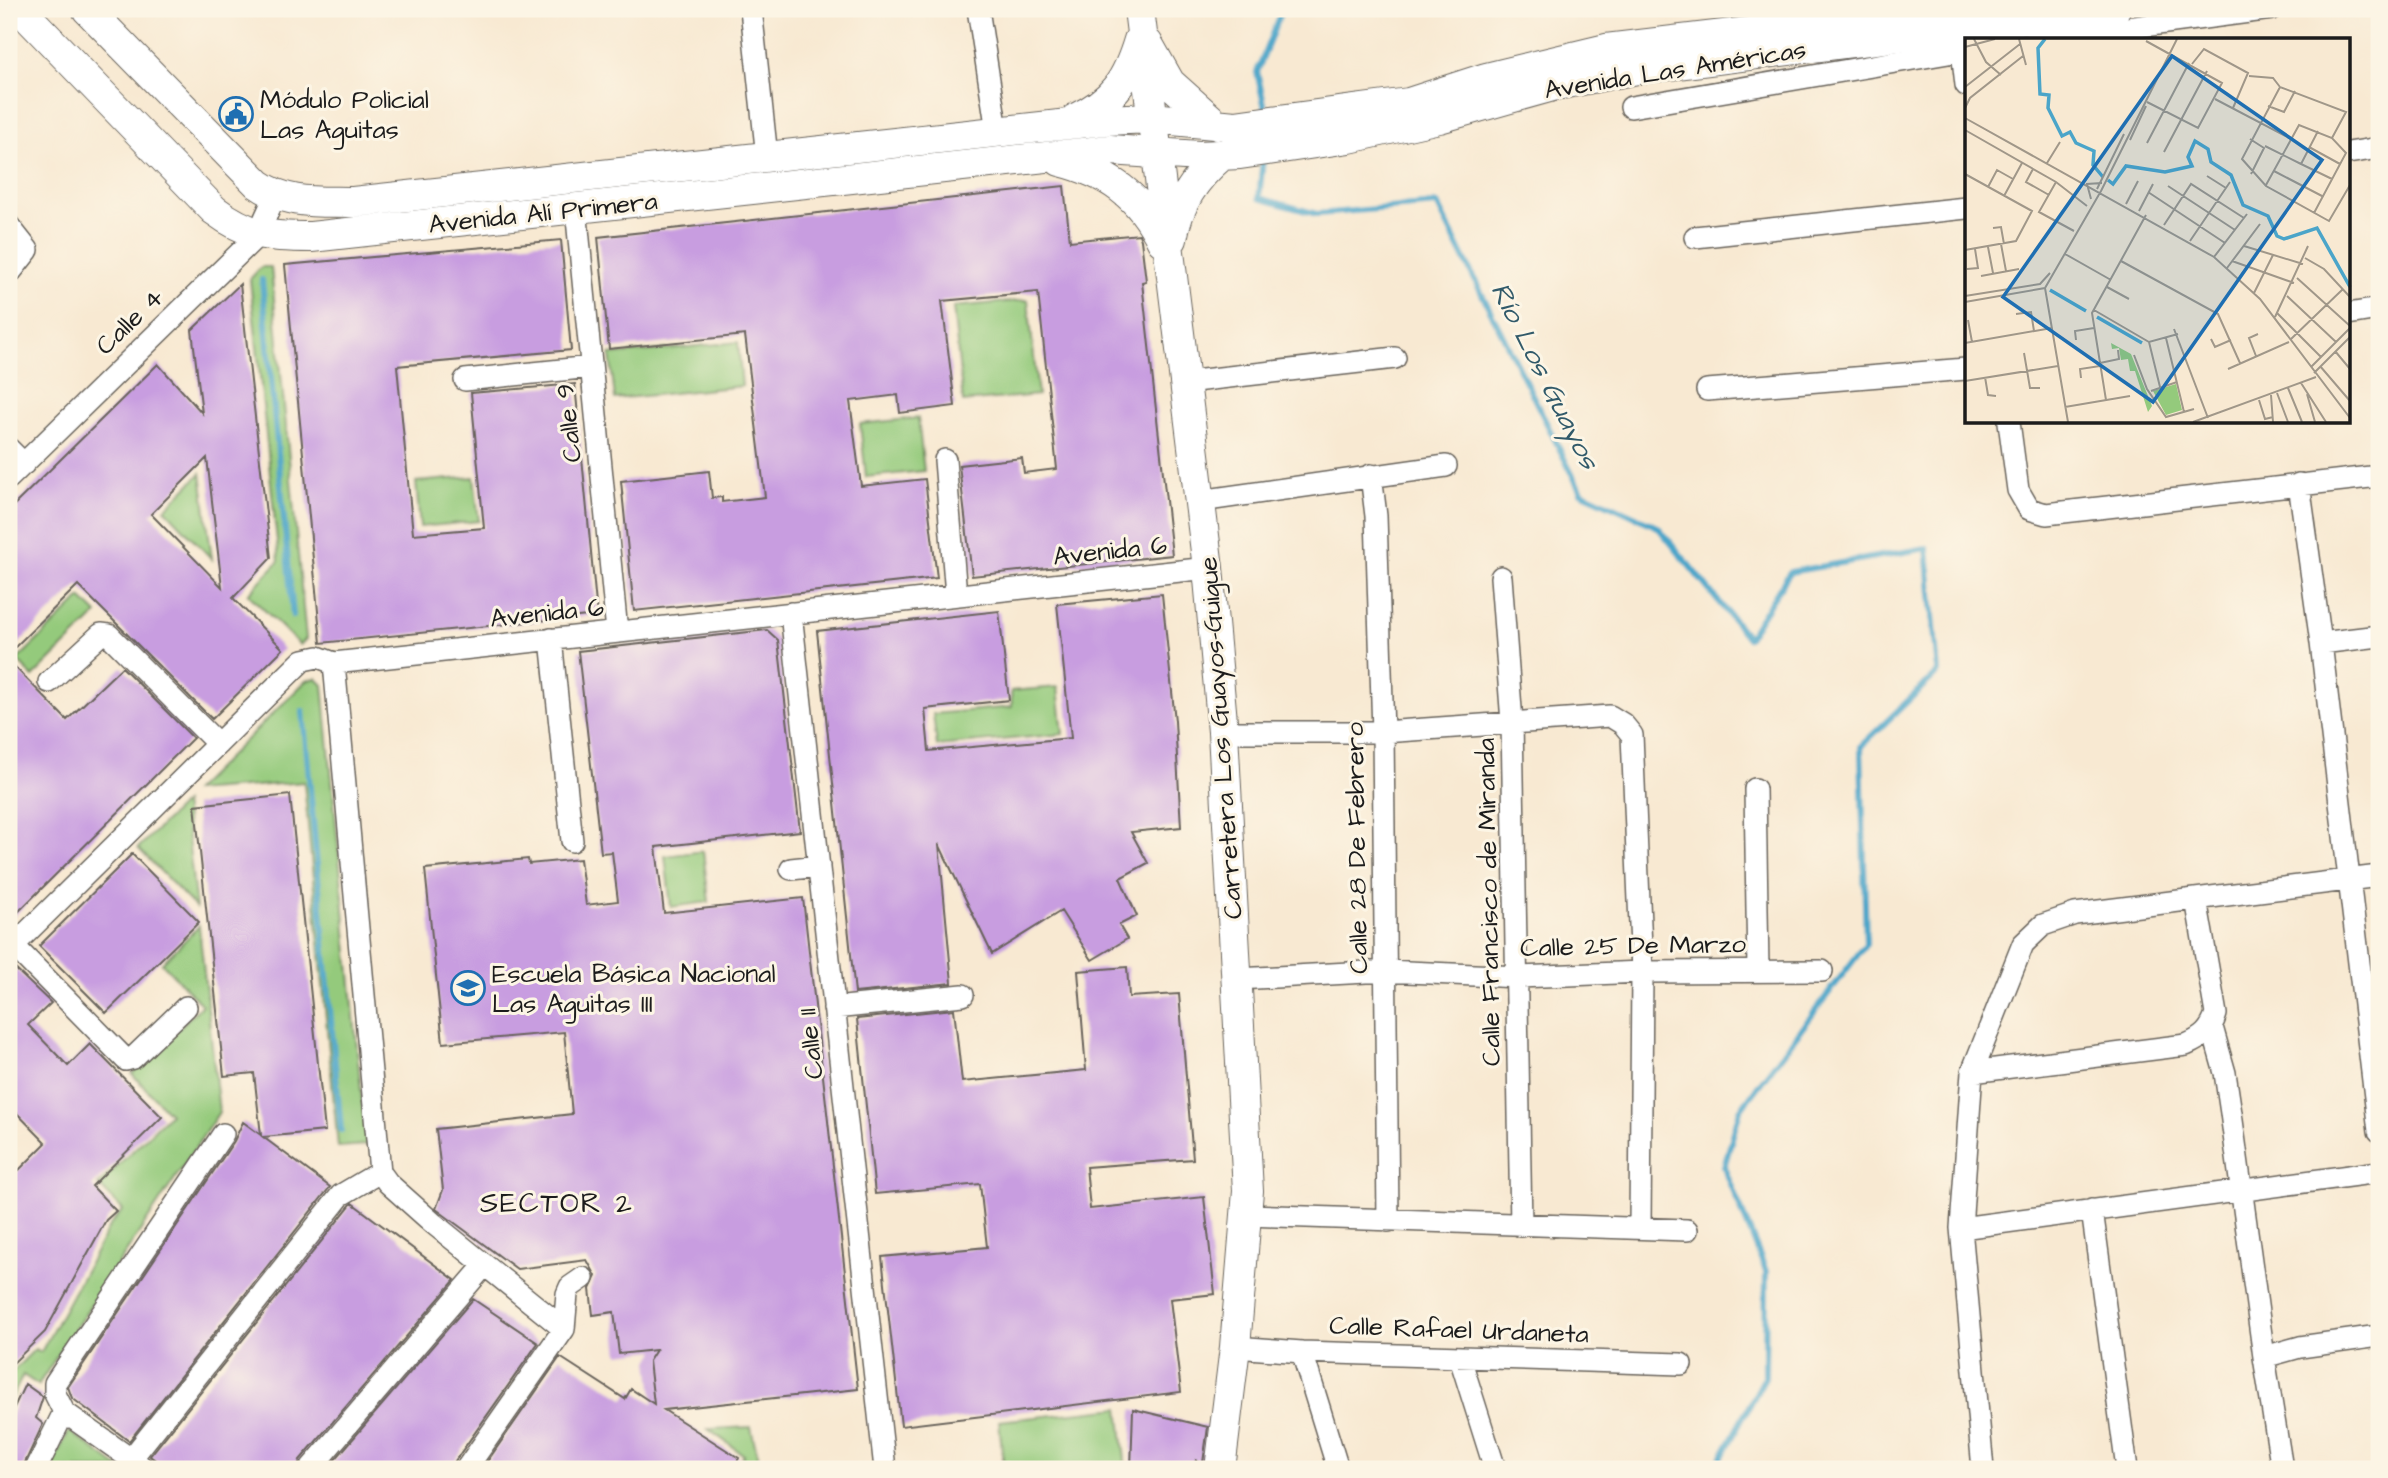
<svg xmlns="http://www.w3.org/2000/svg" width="2388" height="1478" viewBox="0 0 2388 1478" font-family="'Architects Daughter',sans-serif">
  <rect width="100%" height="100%" fill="#fcf5e5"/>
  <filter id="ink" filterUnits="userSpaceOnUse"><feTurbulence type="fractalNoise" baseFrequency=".0143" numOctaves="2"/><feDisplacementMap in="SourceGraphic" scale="14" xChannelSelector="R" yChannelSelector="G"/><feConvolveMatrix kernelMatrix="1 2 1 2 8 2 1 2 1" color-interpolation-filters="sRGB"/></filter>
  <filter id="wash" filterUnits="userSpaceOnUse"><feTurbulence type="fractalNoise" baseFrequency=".00686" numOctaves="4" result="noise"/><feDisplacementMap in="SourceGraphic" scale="28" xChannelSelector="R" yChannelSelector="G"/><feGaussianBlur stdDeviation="1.57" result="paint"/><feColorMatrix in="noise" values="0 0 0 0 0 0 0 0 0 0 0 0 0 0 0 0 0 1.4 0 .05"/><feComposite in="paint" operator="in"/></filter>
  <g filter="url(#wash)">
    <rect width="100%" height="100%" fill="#f8e9d2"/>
    <path fill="#94ca7c" stroke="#58734c" stroke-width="2" d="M 261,267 L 271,267 L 306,639 L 300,645 L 248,594 L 279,561 L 250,279 Z
      M 1028,300 L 1038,395 L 963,402 L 953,307 Z
      M 738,342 L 742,386 L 615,399 L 610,355 Z
      M 918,418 L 924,471 L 866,477 L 860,424 Z
      M 201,473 L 212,559 L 165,509 Z
      M 474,477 L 479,521 L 420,527 L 416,482 Z
      M 81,598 L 97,614 L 33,677 L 17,660 Z
      M 316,678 L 323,685 L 366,1145 L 338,1147 L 304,782 L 194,791 L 306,681 Z
      M 1058,687 L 1063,734 L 937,746 L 933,714 L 1012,707 L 1011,691 Z
      M 184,803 L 196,908 L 138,848 Z
      M 703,851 L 709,902 L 671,907 L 665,856 Z
      M 199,926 L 219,1112 L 38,1385 L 23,1375 L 9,1404 L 9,1375 L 35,1349 L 41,1352 L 110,1225 L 123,1210 L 98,1185 L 170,1114 L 132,1074 L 202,1005 L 162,963 Z
      M 1119,1408 L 1126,1469 L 1004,1469 L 999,1421 Z
      M 751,1427 L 760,1468 L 866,1469 L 736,1469 L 744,1455 L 708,1429 Z
      M 69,1431 L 121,1469 L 50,1469 Z"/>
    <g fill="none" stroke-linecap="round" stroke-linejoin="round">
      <path stroke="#4ba5c9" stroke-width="6" d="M 1266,113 L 1257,72 L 1282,9
        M 1263,159 L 1259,198 L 1317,214 L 1437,204 L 1581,492 L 1658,527 L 1748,638 L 1790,572 L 1927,548 L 1938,672 L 1861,746 L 1866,944 L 1740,1110 L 1724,1167 L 1766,1271 L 1765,1377 L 1715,1469
        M 262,280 L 293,616
        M 303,711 L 341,1130"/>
    </g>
    <g id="blocks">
      <path fill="#c89de0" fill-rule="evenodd" d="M 1064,186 L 1070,241 L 1139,234 L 1141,240 L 1146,281 L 1142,282 L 1172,555 L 972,576 L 959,465 L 1022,458 L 1024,473 L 1057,469 L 1038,292 L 942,301 L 955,406 L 900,413 L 898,395 L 850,401 L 861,486 L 925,479 L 937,578 L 634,611 L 621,481 L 709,471 L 712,498 L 722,497 L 722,502 L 765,497 L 745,335 L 609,349 L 598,237 Z
        M 561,240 L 571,350 L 397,366 L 413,534 L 484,528 L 471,393 L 575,384 L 597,615 L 321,643 L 285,265 Z
        M 240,284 L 271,558 L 233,598 L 283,649 L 212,719 L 78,585 L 9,653 L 9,510 L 158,364 L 202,413 L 192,330 ZM 207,458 L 222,587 L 151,514 Z
        M 1162,594 L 1175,721 L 1181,827 L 1131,832 L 1148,863 L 1120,878 L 1137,916 L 1119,925 L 1127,939 L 1092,960 L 1061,911 L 992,954 L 939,844 L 952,983 L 855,993 L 817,631 L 999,611 L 1009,700 L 925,709 L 929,751 L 1071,738 L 1057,604 Z
        M 767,630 L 778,640 L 800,831 L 656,847 L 664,913 L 803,898 L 858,1389 L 664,1410 L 739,1458 L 733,1469 L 482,1469 L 560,1357 L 625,1399 L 631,1389 L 654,1404 L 649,1361 L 656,1350 L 619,1354 L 614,1312 L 593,1315 L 590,1289 L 596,1276 L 587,1260 L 517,1269 L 436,1209 L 443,1190 L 436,1129 L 572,1114 L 564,1032 L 443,1043 L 425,869 L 528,859 L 529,864 L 580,859 L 586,905 L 618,901 L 612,852 L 601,853 L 578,651 Z
        M 9,661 L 67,720 L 122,667 L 193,738 L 9,921 Z
        M 290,795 L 325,1131 L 263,1137 L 330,1187 L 129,1441 L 72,1398 L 68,1387 L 234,1141 L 243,1122 L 261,1135 L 254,1073 L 224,1076 L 195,805 Z
        M 132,854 L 199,922 L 106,1013 L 39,946 Z
        M 9,963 L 51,1003 L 28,1025 L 68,1066 L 90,1044 L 162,1117 L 92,1186 L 116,1211 L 106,1220 L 45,1332 L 9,1367 L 9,1180 L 46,1143 L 9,1105 Z
        M 1127,967 L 1129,997 L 1179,994 L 1193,1159 L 1086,1167 L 1090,1209 L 1204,1197 L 1215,1294 L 1170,1299 L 1181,1392 L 901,1426 L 882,1257 L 987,1247 L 980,1184 L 875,1194 L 857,1019 L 954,1009 L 962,1082 L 1086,1070 L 1078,971 Z
        M 352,1203 L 455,1280 L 300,1460 L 297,1469 L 167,1469 L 150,1456 Z
        M 473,1299 L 538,1343 L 455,1461 L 453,1469 L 327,1469 Z
        M 25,1384 L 43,1397 L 36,1418 L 43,1424 L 22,1469 L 9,1469 L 9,1418 Z
        M 1133,1409 L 1208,1427 L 1203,1463 L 1196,1460 L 1193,1469 L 1131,1469 Z"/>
    </g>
  </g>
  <g filter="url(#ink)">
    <use href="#blocks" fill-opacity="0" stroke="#69645c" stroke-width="2"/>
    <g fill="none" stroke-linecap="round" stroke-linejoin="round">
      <g stroke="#69645c" stroke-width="24">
        <path id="street" d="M 751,9 L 767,157
          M 978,9 L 997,131
          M 2036,40 L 2272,9
          M 1962,50 L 1966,85
          M 1631,107 L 1966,50
          M 2348,153 L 2379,148
          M 576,208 L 617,632
          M 9,226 L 28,250 L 9,274
          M 1695,237 L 1966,208
          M 2348,314 L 2379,309
          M 465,380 L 591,367
          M 1185,382 L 1395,358
          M 1707,390 L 1966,369
          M 2009,422 L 2018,490 L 2029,509 L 2046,514 L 2379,476
          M 9,449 L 24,464
          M 945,460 L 956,595
          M 1371,475 L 1376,516 L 1383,732 L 1388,1221
          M 9,478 L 257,236 L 275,196
          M 2299,484 L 2321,643 L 2379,1131
          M 1200,501 L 1446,466
          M 1501,577 L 1512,722 L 1521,1226
          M 791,613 L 885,1469
          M 551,639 L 572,841
          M 2321,643 L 2379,636
          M 334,663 L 380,1172 L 388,1183 L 434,1224 L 564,1329
          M 49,682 L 101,634 L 109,635 L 218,744
          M 1223,732 L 1383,732 L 1610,716 L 1623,724 L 1632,735 L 1642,972 L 1640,1228
          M 1755,789 L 1758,970
          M 791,869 L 819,866
          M 13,945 L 126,1060 L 133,1058 L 186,1007
          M 9,950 L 303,660 L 318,657 L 334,663 L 1208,568
          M 1237,979 L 1385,971 L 1519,977 L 1642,972 L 1822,971
          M 834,1008 L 963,995
          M 2212,1027 L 2225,1073 L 2231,1113 L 2264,1357
          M 1972,1072 L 2186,1045 C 2202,1038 2211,1031 2216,1014 L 2196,899
          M 2092,1210 L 2127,1469
          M 1247,1215 L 1687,1230
          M 1961,1228 L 2379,1172
          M 1235,1347 L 1302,1352 L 1681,1364
          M 1302,1352 L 1338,1469
          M 1460,1358 L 1495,1469
          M 64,1412 L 145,1469
          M 131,1459 L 341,1195 L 380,1172
          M 36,1469 L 64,1412 L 55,1394 L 55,1383 L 223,1134
          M 310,1469 L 484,1266
          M 466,1469 L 564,1329 L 567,1294 L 570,1287 L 583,1278
          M 1983,1469 L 1961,1228 L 1972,1072 L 2023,944 L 2043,925 L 2075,914 L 2379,876
          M 2282,1469 L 2264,1357 L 2300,1347 L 2379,1336"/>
      </g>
      <g stroke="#69645c" stroke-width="32">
        <path id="secondary" d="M 20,9 L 214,210 C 249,236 268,237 311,237 L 1110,150 L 1199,156 L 1240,154 L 1349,138 L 1439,118 L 1556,85 L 1637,69 L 2115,9
          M 87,9 L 258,184 C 288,205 318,201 353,202 L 1105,120 L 1152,118 L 1235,126 L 1346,111 L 1409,103 L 1486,78 L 1606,49 L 1941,9
          M 1139,9 L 1208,568 L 1223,732 L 1248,1191 L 1235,1347 L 1220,1469
          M 1148,44 L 1170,83 L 1217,125
          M 1075,119 C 1114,100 1127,80 1139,40
          M 1060,161 C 1108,173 1140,195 1162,241
          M 1172,239 C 1178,203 1195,178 1222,155"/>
      </g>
      <use href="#street" stroke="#fff" stroke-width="21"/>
      <use href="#secondary" stroke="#fff" stroke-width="30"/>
    </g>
  </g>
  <defs>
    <g id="civic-ring" transform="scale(1.75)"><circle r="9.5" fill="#fcf5e5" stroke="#1f6fb2" stroke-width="1.5"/><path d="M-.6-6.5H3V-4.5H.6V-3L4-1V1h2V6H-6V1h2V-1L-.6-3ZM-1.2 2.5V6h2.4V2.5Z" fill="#1f6fb2"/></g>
    <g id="school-ring" transform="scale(1.75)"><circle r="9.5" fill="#fcf5e5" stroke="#1f6fb2" stroke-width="1.5"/><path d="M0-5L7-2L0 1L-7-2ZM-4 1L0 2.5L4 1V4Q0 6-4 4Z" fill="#1f6fb2"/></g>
  </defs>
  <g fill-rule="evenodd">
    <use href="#civic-ring" x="236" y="114"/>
    <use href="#school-ring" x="468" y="988"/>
  </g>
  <g text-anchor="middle" stroke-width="6" stroke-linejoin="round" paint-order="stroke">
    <g font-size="26" fill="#1c1c1c" stroke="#fcf5e5">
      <text transform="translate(1675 69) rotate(-9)" y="9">Avenida Las Américas</text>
      <text transform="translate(543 212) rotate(-6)" y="9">Avenida Alí Primera</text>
      <text transform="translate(129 321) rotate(-44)" y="9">Calle 4</text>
      <text transform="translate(568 423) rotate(-96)" y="9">Calle 9</text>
      <text transform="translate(1110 550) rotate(-6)" y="9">Avenida 6</text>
      <text transform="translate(547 612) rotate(-6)" y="9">Avenida 6</text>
      <text transform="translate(1220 738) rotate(-94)" y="9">Carretera Los Guayos-Guigue</text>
      <text transform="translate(1356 848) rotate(-91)" y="9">Calle 28 De Febrero</text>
      <text transform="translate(1488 902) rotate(-91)" y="9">Calle Francisco de Miranda</text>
      <text transform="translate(1633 945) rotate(-1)" y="9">Calle 25 De Marzo</text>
      <text transform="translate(810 1044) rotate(-96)" y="9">Calle 11</text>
      <text transform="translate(1459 1329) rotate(2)" y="9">Calle Rafael Urdaneta</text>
    </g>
    <g font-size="26" fill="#1c1c1c" stroke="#fcf5e5" text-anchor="start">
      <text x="260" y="108">Módulo Policial<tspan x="260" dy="30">Las Aguitas</tspan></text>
      <text x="492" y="982">Escuela Básica Nacional<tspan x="492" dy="30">Las Aguitas III</tspan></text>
    </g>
    <g font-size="28" font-style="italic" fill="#315a6a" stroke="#fcf5e5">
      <text transform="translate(1546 375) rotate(63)" y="10">Río Los Guayos</text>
    </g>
    <g font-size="28" letter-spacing="2" fill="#1c1c1c" stroke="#fcf5e5">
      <text x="557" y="1212">SECTOR 2</text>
    </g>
  </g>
  <g transform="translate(1965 38)">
    <rect width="385" height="385" fill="#f8e9d2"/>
    <path d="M 146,305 L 166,316 L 187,368 L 183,374 L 170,333 L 165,333 L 163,321 L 156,322 L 154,310 L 147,311 ZM 211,346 L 217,372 L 201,377 L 188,353 Z" fill="#94ca7c"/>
    <path fill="none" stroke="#4ba5c9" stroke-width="3.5" d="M 80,1 L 73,10 L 75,56 L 84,57 L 83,70 L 97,98 L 105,94 L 111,105 L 129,113 L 128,127 L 138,139M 143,142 L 148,146 L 161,128 L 200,134 L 227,128 L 223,119 L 230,103 L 243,111 L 246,124 L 266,137 L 278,167 L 303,178 L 312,198 L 319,201 L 352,190 L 385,249M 85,252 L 121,273M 132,279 L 177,305"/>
    <path fill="none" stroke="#a09789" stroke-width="2" d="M 9,1 L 21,24 L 36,37M 54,1 L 61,27M 181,3 L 257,45 L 233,90 L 182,64M 0,9 L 30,1M 227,26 L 239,11 L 283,35 L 268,70M 284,38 L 308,40 L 315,49M 0,49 L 55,6M 250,61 L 326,101M 303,68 L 319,74 L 330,53M 0,70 L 5,60 L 58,18M 0,80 L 249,219 L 295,261 L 385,380M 0,92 L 91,144 L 122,168M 353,93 L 336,126 L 367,141M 367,100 L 381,74 L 315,49 L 277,121 L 301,148 L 364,183 L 385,147M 285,101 L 299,110 L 286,136M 165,102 L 181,68M 182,105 L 224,25M 300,108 L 336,126M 344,109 L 375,126M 199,114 L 242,33M 82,125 L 95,104M 68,131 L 61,144 L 84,157M 309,133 L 357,158M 0,136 L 67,173 L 51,203 L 0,212M 242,138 L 261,150M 91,144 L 74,174 L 109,193M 301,147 L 334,87 L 367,100 L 381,115 L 349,175M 203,148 L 270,192M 23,149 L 32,132 L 48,141M 132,151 L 159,96M 136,153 L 212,1M 183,154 L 260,205M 39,158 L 57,125M 126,161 L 122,146 L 137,145M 161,166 L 173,143M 174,173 L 188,146M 199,187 L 226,146 L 279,180M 28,190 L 36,189 L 39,206M 225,203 L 265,144M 36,206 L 41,233M 279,208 L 338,226M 23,209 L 28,235M 100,216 L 146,242M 249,219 L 282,176M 340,220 L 359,231 L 385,259M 156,223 L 253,276 L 275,325M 267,223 L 329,245M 262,230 L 295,186M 2,231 L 13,230 L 10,211M 16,238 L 54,231M 332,240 L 385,288M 142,249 L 164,261M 80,250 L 103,384M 289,255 L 308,217M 0,258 L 75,246 L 85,235M 322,258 L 371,304M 0,264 L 80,250 L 136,153M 129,272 L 184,304 L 213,296M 312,275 L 356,319M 51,276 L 66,274 L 69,293M 310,279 L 343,208M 3,282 L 7,304M 209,291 L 243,380M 201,300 L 219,374M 246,301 L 250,309 L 266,302M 326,301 L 378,251M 111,302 L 110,293 L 129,290M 184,304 L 195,349M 0,305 L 87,290M 370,313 L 385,331M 59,315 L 65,350 L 75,350M 169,317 L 182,351 L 201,379 L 229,371M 291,318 L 284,300 L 293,296M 135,325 L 154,321 L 153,312M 355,328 L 385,363M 346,329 L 385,290M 263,331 L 324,304M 349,335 L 385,299M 20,339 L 23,357 L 31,358M 116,340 L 115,331 L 135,328M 0,343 L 93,328M 336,345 L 361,384M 323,350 L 337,384M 186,353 L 212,344M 312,355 L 323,384M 342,356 L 350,384M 306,357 L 308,384M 141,362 L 127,275 L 181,177M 294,362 L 300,381 L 308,379M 100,369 L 165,358M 228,384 L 351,339"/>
    <path fill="#1f6fb2" fill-opacity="0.15" stroke="#1f6fb2" stroke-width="3.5" d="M 207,18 L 357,122 L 188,364 L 38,259 Z"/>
    <rect width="385" height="385" fill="none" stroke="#1c1c1c" stroke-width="3.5"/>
  </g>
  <rect width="2388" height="1478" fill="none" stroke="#fcf5e5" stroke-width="35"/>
</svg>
